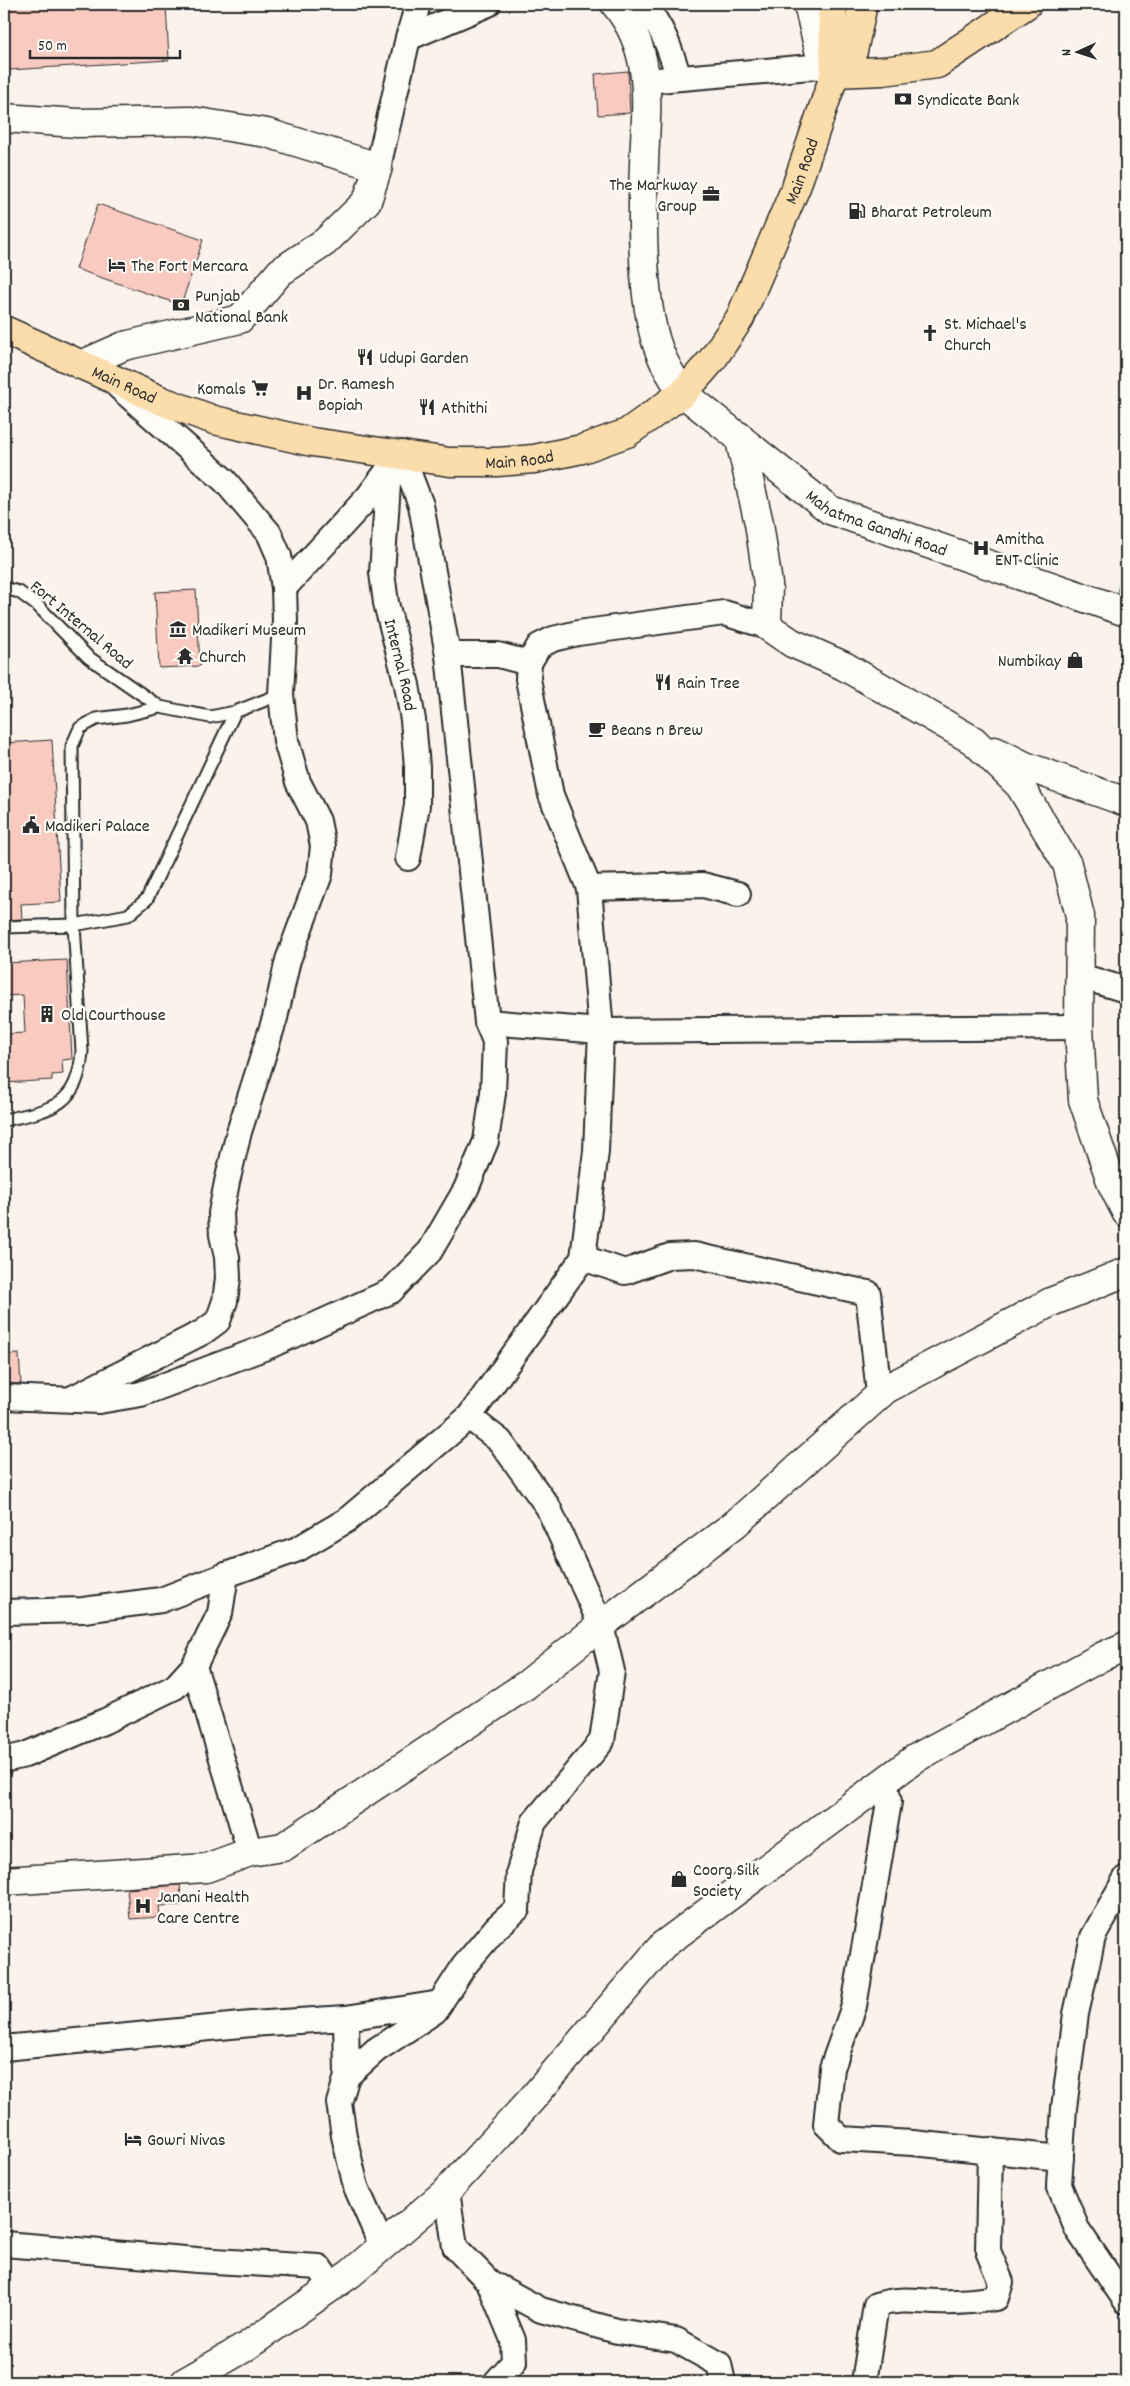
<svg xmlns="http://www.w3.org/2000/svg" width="1130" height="2386" viewBox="0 0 1130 2386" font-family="Dekko,sans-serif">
  <rect width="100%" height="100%" fill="#fcf2ec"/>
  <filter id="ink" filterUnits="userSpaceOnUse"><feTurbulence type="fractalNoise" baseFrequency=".02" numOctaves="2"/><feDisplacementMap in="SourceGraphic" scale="10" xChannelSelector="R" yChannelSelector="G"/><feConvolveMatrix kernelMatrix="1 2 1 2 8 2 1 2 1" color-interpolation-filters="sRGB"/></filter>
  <g filter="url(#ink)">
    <path fill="#a6e5ad" stroke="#68886c" d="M 1126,559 L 1126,599 L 1116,595 Z"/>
    <path fill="#f9cac0" stroke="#2b2b2b" d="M 5,4 L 166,4 L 169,60 L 9,70 Z
      M 628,71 L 630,113 L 598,115 L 595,74 Z
      M 98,204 L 203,240 L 181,305 L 76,269 Z
      M 196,590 L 200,666 L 159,668 L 155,592 Z
      M 52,740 L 61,902 L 21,904 L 22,919 L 4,920 L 4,860 L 8,860 L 4,743 Z
      M 67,960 L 72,1059 L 62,1060 L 63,1074 L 52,1075 L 52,1080 L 4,1083 L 4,1034 L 25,1033 L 23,995 L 4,996 L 4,963 Z
      M 19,1354 L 21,1384 L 4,1383 L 4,1355 Z
      M 180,1885 L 182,1905 L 159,1906 L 160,1917 L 130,1919 L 127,1889 Z"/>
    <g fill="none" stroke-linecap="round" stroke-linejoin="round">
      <g stroke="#2b2b2b" stroke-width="15">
        <path id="lane" d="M 4,588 L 19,592 L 38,606 L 88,657 L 160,707 L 210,717 L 235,712 L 281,694
          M 4,927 L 74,925 L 72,746 L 80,728 L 96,719 L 127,715 L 160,707
          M 4,1120 C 52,1110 78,1106 82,1051 L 74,925 L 128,915 L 147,899 L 235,712"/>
      </g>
      <g stroke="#2b2b2b" stroke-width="28">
        <g id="street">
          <path d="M 643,4 C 663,27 670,49 679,78"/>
          <path d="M 408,38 L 488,4"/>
          <path d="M 646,81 L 823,66"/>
          <path d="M 378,167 L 408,38 L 418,4"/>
          <path id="s1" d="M 389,469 L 382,573 L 386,603 L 407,685 L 413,720 L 417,767 L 417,805 L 408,858"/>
          <path d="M 284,588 L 368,497 L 389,469"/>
          <path d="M 448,655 L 498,655 L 529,663"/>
          <path d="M 589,888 L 703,885 L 738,894"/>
          <path d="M 1080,976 L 1126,990"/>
          <path d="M 487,1022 L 601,1031 L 1079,1027"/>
          <path d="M 583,1258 L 625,1272 L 670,1256 L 694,1255 L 868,1293 L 879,1394"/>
          <path d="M 4,1397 L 99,1401 L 141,1394 L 269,1346 L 391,1291 L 430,1251 L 466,1189 L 486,1141 L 493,1093 L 495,1041 L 487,1022 L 448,655 L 421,505 L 401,453"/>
          <path d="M 71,1399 L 203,1332 L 218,1321 L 225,1301 L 228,1278 L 227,1257 L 222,1235 L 221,1213 L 227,1182 L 239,1132 L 275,1018 L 288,960 L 320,874 L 323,846 L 318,821 L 298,782 L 286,741 L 281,694 L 285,621 L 284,588 L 279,556 L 269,533 L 225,481 L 119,387"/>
          <path d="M 4,1612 L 83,1610 L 161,1600 L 226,1575"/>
          <path d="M 194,1666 L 250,1852"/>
          <path d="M 4,1760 L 25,1755 L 105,1721 L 175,1687 L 194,1666 L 220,1613 L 226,1575 L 298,1549 L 347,1520 L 469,1417"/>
          <path d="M 885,1781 L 889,1802 L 868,1926 L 854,2006 L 832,2068 L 826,2124 L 841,2139 L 913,2143 L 1061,2158"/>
          <path d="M 1126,1878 L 1093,1937 L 1076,2014 L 1064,2108 L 1059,2185 L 1077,2229 L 1126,2301"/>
          <path d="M 346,2018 L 440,2003"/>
          <path d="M 4,2048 L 251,2024 L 346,2018 L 347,2076"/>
          <path d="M 447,2191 L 455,2247 L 489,2282 L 541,2310 L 617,2331 L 676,2340 L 719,2364 L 723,2382"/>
          <path d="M 4,2244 L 197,2260 L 319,2267 L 332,2286"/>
          <path d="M 382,2246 L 356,2187 L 344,2136 L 339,2103 L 347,2076 L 376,2050 L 435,2011 L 464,1966 L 496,1928 L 517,1909 L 519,1871 L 534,1822 L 602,1741 L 612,1671 L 601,1625 L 548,1507 L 500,1441 L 469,1417 L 583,1258 L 596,1151 L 601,1031 L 589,888 L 551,795 L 528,679 L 529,663 L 539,646 L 553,639 L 578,633 L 724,613 L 767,626"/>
          <path d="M 489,2282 L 513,2340 L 514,2362 L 496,2382"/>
          <path d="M 864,2382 L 876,2305 C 900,2298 913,2301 937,2302 C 957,2303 977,2301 996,2298 L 1001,2282 L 988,2251 L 990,2150"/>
        </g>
      </g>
      <g stroke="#2b2b2b" stroke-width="31">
        <g id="secondary">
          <path id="s2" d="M 615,4 C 655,52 646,106 644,164 C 642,215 641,303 659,350 C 665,366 673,379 683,393 L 830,510 L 1126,612"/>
          <path d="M 808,4 L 823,66 L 835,73"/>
          <path d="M 4,118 L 77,123 L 191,121 L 267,133 L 378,167 L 367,201 L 325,242 L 280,272 L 240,319 L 124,346 L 81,365"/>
          <path d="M 739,436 L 759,523 L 768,584 L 767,626 L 792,643 L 844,666 L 974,741 L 1020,786 L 1067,864 L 1080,916 L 1079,1027 L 1083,1100 L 1112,1184 L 1126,1212"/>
          <path d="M 995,751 L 1025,766 L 1126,802"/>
          <path d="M 4,1881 L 206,1868 L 250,1852 L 283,1847 L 526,1685 L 601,1625 L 735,1524 L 886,1389 L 1051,1302 L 1126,1272"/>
          <path d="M 185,2382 L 244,2348 L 350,2274 L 447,2191 L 531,2100 L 663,1945 L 916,1758 L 1103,1656 L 1126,1646"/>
        </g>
      </g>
      <g stroke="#2b2b2b" stroke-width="31">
        <g id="primary">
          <path id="s3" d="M 4,330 L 162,401 L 214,420 L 312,442 L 450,462 L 497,462 L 534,459 L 582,449 L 627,433 L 683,393 L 712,360 L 740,318 L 796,187 L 835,73 L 853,51 L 863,4"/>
        </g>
      </g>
      <g stroke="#2b2b2b" stroke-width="31">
        <path id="highway" d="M 832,4 L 835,73 L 883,71 L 937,64 L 1027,4"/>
      </g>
      <use href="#lane" stroke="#fdfcf7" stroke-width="11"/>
      <use href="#street" stroke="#fdfcf7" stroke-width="24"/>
      <use href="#secondary" stroke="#fdfcf7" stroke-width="28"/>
      <use href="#primary" stroke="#faddab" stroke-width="28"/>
      <use href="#highway" stroke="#faddab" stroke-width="28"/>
    </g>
  </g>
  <defs>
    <g id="bank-bare" transform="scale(1.35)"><path d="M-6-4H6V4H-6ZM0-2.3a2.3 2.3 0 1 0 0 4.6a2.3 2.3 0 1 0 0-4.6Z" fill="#2b2b2b" stroke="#fdfcf7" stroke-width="2.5" paint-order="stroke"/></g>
    <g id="office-bare" transform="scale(1.35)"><path d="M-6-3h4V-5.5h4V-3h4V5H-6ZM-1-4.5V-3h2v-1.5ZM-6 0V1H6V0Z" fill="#2b2b2b" stroke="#fdfcf7" stroke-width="2.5" paint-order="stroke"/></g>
    <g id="fuel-bare" transform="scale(1.35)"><path d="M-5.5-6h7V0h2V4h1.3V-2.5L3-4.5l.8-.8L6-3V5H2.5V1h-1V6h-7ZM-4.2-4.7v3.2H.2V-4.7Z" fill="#2b2b2b" stroke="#fdfcf7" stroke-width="2.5" paint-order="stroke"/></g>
    <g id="hotel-bare" transform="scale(1.35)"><path d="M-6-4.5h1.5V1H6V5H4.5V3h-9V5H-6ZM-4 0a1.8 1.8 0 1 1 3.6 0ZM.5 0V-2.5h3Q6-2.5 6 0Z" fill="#2b2b2b" stroke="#fdfcf7" stroke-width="2.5" paint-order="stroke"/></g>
    <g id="church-bare" transform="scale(1.35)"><path d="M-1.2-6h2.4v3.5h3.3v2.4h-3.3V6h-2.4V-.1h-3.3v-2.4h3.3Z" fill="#2b2b2b" stroke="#fdfcf7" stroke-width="2.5" paint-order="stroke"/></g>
    <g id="restaurant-bare" transform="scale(1.35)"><path d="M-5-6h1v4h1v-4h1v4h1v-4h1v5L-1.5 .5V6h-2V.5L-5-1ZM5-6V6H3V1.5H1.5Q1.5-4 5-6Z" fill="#2b2b2b" stroke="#fdfcf7" stroke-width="2.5" paint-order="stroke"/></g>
    <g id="supermarket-bare" transform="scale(1.35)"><path d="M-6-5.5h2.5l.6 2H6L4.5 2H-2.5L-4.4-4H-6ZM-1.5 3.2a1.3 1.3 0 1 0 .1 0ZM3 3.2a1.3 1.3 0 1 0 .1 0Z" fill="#2b2b2b" stroke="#fdfcf7" stroke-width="2.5" paint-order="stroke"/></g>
    <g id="hospital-bare" transform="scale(1.35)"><path d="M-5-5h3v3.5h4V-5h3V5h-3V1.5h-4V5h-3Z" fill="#2b2b2b" stroke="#fdfcf7" stroke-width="2.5" paint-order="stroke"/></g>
    <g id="museum-bare" transform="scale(1.35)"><path d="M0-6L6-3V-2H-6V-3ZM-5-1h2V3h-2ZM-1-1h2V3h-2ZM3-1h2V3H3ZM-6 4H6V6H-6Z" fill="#2b2b2b" stroke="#fdfcf7" stroke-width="2.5" paint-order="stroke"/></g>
    <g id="temple-bare" transform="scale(1.35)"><path d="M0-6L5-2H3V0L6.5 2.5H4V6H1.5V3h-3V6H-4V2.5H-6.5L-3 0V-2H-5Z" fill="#2b2b2b" stroke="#fdfcf7" stroke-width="2.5" paint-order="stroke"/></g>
    <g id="shop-bare" transform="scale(1.35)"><path d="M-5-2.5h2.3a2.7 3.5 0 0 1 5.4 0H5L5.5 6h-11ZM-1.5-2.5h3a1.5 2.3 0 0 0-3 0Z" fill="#2b2b2b" stroke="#fdfcf7" stroke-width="2.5" paint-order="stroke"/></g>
    <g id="cafe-bare" transform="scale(1.35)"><path d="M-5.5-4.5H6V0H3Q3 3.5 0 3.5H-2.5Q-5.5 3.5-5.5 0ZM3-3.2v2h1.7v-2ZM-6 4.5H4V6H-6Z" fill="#2b2b2b" stroke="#fdfcf7" stroke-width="2.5" paint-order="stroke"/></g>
    <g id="civic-bare" transform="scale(1.35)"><path d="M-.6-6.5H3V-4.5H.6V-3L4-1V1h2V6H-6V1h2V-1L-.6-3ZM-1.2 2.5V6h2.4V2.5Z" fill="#2b2b2b" stroke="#fdfcf7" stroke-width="2.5" paint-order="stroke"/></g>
    <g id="building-bare" transform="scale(1.35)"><path d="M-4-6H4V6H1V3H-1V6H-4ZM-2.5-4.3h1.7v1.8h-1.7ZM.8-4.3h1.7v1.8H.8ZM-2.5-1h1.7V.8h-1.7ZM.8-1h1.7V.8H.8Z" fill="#2b2b2b" stroke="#fdfcf7" stroke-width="2.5" paint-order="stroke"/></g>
  </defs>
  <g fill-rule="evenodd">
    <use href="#bank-bare" x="903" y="99"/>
    <use href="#office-bare" x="711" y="194"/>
    <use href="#fuel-bare" x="857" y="211"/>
    <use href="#hotel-bare" x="117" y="265"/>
    <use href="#bank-bare" x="181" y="305"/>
    <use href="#church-bare" x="930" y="333"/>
    <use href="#restaurant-bare" x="365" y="357"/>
    <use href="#supermarket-bare" x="260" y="388"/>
    <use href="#hospital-bare" x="304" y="393"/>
    <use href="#restaurant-bare" x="427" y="407"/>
    <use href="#hospital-bare" x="981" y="548"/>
    <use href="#museum-bare" x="178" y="629"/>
    <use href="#temple-bare" x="185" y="656"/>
    <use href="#shop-bare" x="1075" y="660"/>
    <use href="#restaurant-bare" x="663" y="682"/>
    <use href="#cafe-bare" x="597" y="729"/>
    <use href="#civic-bare" x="31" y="825"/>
    <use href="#building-bare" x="47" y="1014"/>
    <use href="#shop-bare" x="679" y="1879"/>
    <use href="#hospital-bare" x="143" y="1906"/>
    <use href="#hotel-bare" x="133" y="2139"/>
  </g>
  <g text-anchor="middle" stroke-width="4.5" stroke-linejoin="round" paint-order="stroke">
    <g font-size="18" fill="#2b2b2b" stroke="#fdfcf7" text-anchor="start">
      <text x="917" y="105">Syndicate Bank</text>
      <text x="697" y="190" text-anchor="end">The Markway<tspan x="697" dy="21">Group</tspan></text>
      <text x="871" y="217">Bharat Petroleum</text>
      <text x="131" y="271">The Fort Mercara</text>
      <text x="195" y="301">Punjab<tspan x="195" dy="21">National Bank</tspan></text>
      <text x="944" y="329">St. Michael's<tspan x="944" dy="21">Church</tspan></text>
      <text x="379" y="363">Udupi Garden</text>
      <text x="318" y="389">Dr. Ramesh<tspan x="318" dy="21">Bopiah</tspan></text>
      <text x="246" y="394" text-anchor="end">Komals</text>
      <text x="441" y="413">Athithi</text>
      <text x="995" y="544">Amitha<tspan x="995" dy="21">ENT Clinic</tspan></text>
      <text x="192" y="635">Madikeri Museum</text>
      <text x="199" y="662">Church</text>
      <text x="1061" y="666" text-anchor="end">Numbikay</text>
      <text x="677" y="688">Rain Tree</text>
      <text x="611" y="735">Beans n Brew</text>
      <text x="45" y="831">Madikeri Palace</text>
      <text x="61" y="1020">Old Courthouse</text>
      <text x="693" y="1875">Coorg Silk<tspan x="693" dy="21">Society</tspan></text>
      <text x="157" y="1902">Janani Health<tspan x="157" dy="21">Care Centre</tspan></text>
      <text x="147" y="2145">Gowri Nivas</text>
    </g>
    <g font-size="18" fill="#2b2b2b" stroke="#fdfcf7">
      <text dy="6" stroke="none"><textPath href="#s3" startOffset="972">Main Road</textPath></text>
      <text dy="6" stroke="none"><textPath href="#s3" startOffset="132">Main Road</textPath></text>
      <text dy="6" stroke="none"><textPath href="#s3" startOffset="538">Main Road</textPath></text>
      <text dy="6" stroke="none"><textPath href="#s2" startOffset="640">Mahatma Gandhi Road</textPath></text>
      <text transform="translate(82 624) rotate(40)" y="6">Fort Internal Road</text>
      <text dy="6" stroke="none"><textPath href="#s1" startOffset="198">Internal Road</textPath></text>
    </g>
  </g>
  <rect width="1130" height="2386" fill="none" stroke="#fdfcf7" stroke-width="20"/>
  <rect x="10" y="10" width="1110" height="2366" fill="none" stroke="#2b2b2b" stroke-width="2" filter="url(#ink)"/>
  <g transform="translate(1078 52) rotate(267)" stroke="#fdfcf7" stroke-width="4" paint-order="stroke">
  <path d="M0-4L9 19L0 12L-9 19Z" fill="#2b2b2b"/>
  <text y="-8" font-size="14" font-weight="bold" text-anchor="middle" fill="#2b2b2b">N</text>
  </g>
  <path d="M30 50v8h150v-8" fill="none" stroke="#2b2b2b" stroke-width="2.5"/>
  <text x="38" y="50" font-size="15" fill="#2b2b2b" stroke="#fdfcf7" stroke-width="4" paint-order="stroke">50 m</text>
</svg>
